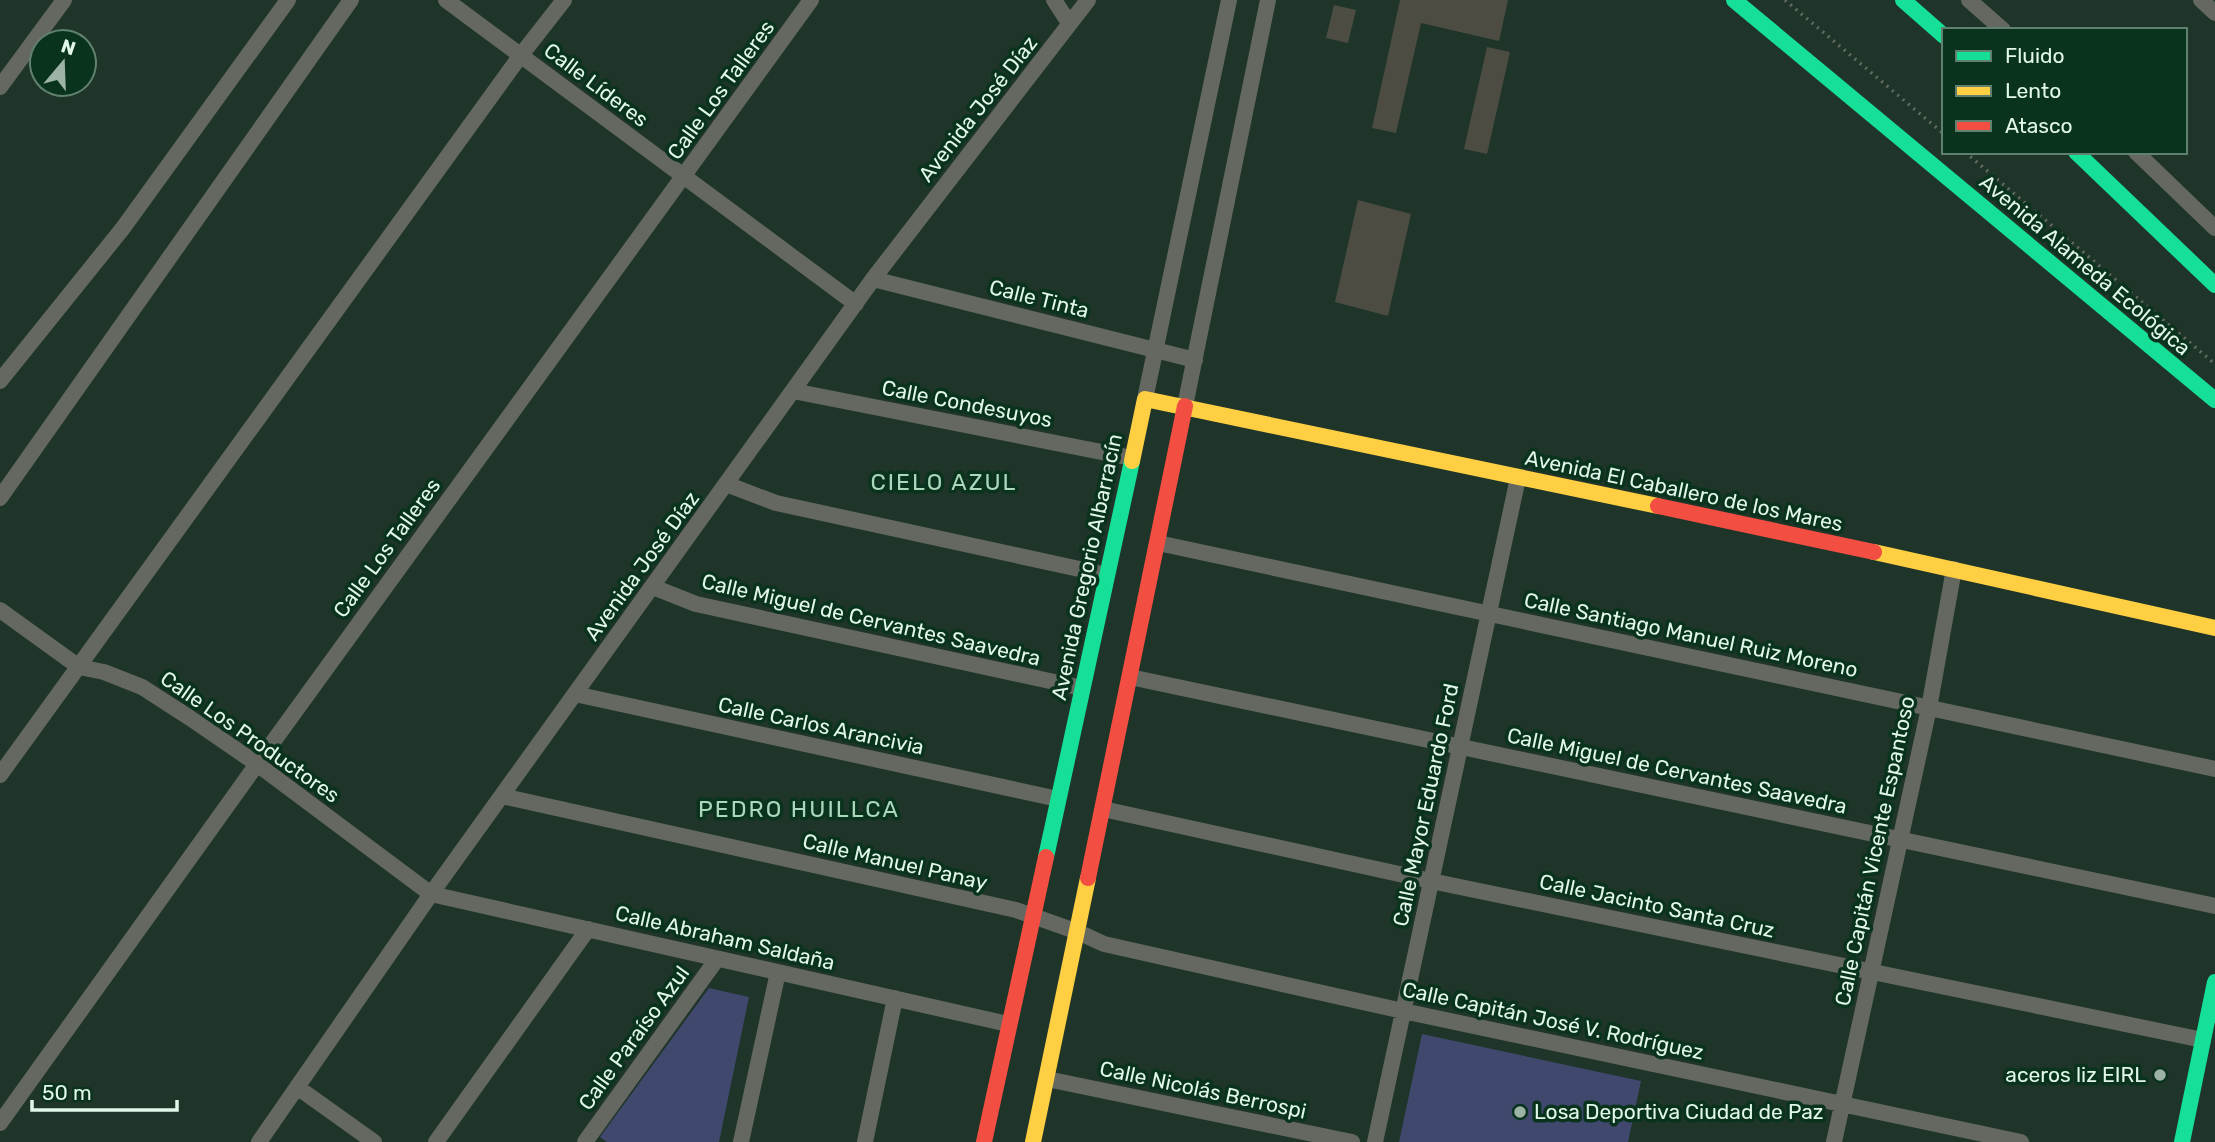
<svg xmlns="http://www.w3.org/2000/svg" width="2215" height="1142" viewBox="0 0 2215 1142" font-family="Rubik,sans-serif">
  <rect width="100%" height="100%" fill="#1f3529"/>
  <path fill="#40486d" d="M 709,988 L 749,997 L 719,1142 L 607,1142 L 600,1137 Z
    M 1422,1034 L 1641,1081 L 1628,1142 L 1399,1142 Z"/>
  <path fill="#4d4c43" d="M 1400,0 L 1508,0 L 1499,41 L 1421,23 L 1396,133 L 1372,128 Z
    M 1334,5 L 1356,10 L 1348,43 L 1326,38 Z
    M 1487,47 L 1510,52 L 1487,154 L 1464,149 Z
    M 1358,200 L 1411,214 L 1388,316 L 1335,302 Z"/>
  <g fill="none" stroke-linecap="round" stroke-linejoin="round">
    <path stroke="#626b63" stroke-width="3.5" stroke-dasharray="2 5" stroke-linecap="butt" d="M 1785,0 L 1944,134
      M 1965,152 L 2215,364"/>
    <path stroke="#646860" stroke-width="16" d="M 446,0 L 856,304
      M 1054,0 L 1069,23
      M 1969,0 L 2003,30
      M 2201,0 L 2215,13
      M 0,87 L 64,0
      M 2136,152 L 2215,228
      M 873,279 L 1195,360
      M 0,381 L 123,228 L 288,0
      M 793,391 L 1132,458
      M 1145,399 L 1229,0
      M 1185,406 L 1268,0
      M 726,484 L 776,503 L 1107,575
      M 0,498 L 351,0
      M 1158,543 L 2215,769
      M 653,587 L 696,604 L 1082,688
      M 0,610 L 79,667 L 104,672 L 142,687 L 190,718 L 257,764 L 431,894 L 1008,1024
      M 1130,677 L 2215,906
      M 575,694 L 1058,799
      M 0,775 L 521,55 L 564,0
      M 502,796 L 1016,910 L 1078,932 L 1104,944 L 1403,1011 L 2021,1142
      M 1103,809 L 1431,881 L 2203,1040
      M 1047,1079 L 1352,1142
      M 297,1087 L 374,1142
      M 0,1123 L 257,764 L 811,0
      M 259,1142 L 431,894 L 873,279 L 1088,0
      M 436,1142 L 588,929
      M 585,1142 L 717,959
      M 741,1142 L 778,972
      M 865,1142 L 895,998
      M 1375,1142 L 1518,478
      M 1834,1142 L 1929,708 L 1954,569"/>
    <path stroke="#16e098" stroke-width="16" d="M 1734,0 L 2215,400
      M 1903,0 L 1944,36
      M 2076,152 L 2215,285
      M 1046,857 L 1132,461
      M 2182,1142 L 2215,982"/>
    <path stroke="#ffcf43" stroke-width="16" d="M 1132,461 L 1145,399 L 1658,506
      M 1874,552 L 2215,628
      M 1033,1142 L 1088,878"/>
    <path stroke="#f24e42" stroke-width="16" d="M 1658,506 L 1874,552
      M 1088,878 L 1185,406
      M 984,1142 L 1046,857"/>
  </g>
  <g fill="#9db3a6" stroke="#0a331e" stroke-width="2.5">
    <circle cx="2160" cy="1075" r="7"/>
    <circle cx="1520" cy="1112" r="7"/>
  </g>
  <g text-anchor="middle" stroke-width="7" stroke-linejoin="round" paint-order="stroke">
    <g font-size="21" fill="#e1f7e9" stroke="#0a331e">
      <text transform="translate(596 85) rotate(37)" y="7">Calle Líderes</text>
      <text transform="translate(721 90) rotate(-54)" y="7">Calle Los Talleres</text>
      <text transform="translate(978 109) rotate(-52)" y="7">Avenida José Díaz</text>
      <text transform="translate(2085 265) rotate(40)" y="7">Avenida Alameda Ecológica</text>
      <text transform="translate(1039 299) rotate(14)" y="7">Calle Tinta</text>
      <text transform="translate(967 404) rotate(11)" y="7">Calle Condesuyos</text>
      <text transform="translate(1684 491) rotate(12)" y="7">Avenida El Caballero de los Mares</text>
      <text transform="translate(387 548) rotate(-54)" y="7">Calle Los Talleres</text>
      <text transform="translate(642 566) rotate(-54)" y="7">Avenida José Díaz</text>
      <text transform="translate(1087 567) rotate(-78)" y="7">Avenida Gregorio Albarracín</text>
      <text transform="translate(871 620) rotate(13)" y="7">Calle Miguel de Cervantes Saavedra</text>
      <text transform="translate(1691 635) rotate(12)" y="7">Calle Santiago Manuel Ruiz Moreno</text>
      <text transform="translate(821 726) rotate(12)" y="7">Calle Carlos Arancivia</text>
      <text transform="translate(250 737) rotate(35)" y="7">Calle Los Productores</text>
      <text transform="translate(1677 771) rotate(12)" y="7">Calle Miguel de Cervantes Saavedra</text>
      <text transform="translate(1426 805) rotate(-78)" y="7">Calle Mayor Eduardo Ford</text>
      <text transform="translate(1875 851) rotate(-78)" y="7">Calle Capitán Vicente Espantoso</text>
      <text transform="translate(895 862) rotate(13)" y="7">Calle Manuel Panay</text>
      <text transform="translate(1657 906) rotate(12)" y="7">Calle Jacinto Santa Cruz</text>
      <text transform="translate(725 938) rotate(13)" y="7">Calle Abraham Saldaña</text>
      <text transform="translate(1553 1021) rotate(12)" y="7">Calle Capitán José V. Rodríguez</text>
      <text transform="translate(634 1038) rotate(-54)" y="7">Calle Paraíso Azul</text>
      <text transform="translate(1203 1090) rotate(12)" y="7">Calle Nicolás Berrospi</text>
    </g>
    <g font-size="21" fill="#e1f7e9" stroke="#0a331e" text-anchor="end">
      <text x="2146" y="1082">aceros liz EIRL</text>
      <text x="1534" y="1119" text-anchor="start">Losa Deportiva Ciudad de Paz</text>
    </g>
    <g font-size="23" letter-spacing="2" fill="#acd7bc" stroke="#0a331e">
      <text x="944" y="490">CIELO AZUL</text>
      <text x="799" y="817">PEDRO HUILLCA</text>
    </g>
  </g>
  <rect x="1942" y="28" width="245" height="126" fill="#0a331e" stroke="#60816f" stroke-width="2"/>
  <rect x="1956" y="51" width="35" height="10" fill="#16e098" stroke="#60816f" stroke-width="2"/>
  <text x="2005" y="63" font-size="21" fill="#e1f7e9">Fluido</text>
  <rect x="1956" y="86" width="35" height="10" fill="#ffcf43" stroke="#60816f" stroke-width="2"/>
  <text x="2005" y="98" font-size="21" fill="#e1f7e9">Lento</text>
  <rect x="1956" y="121" width="35" height="10" fill="#f24e42" stroke="#60816f" stroke-width="2"/>
  <text x="2005" y="133" font-size="21" fill="#e1f7e9">Atasco</text>
  <g transform="translate(63 63) rotate(19)"><circle r="33" fill="#0a331e" stroke="#60816f" stroke-width="2"/>
  <path d="M0-5L12 26L0 18L-12 26Z" fill="#9db3a6"/>
  <text y="-10" font-size="19" font-weight="bold" text-anchor="middle" fill="#e1f7e9">N</text>
  </g>
  <path d="M32 1100v10h145v-10" fill="none" stroke="#e1f7e9" stroke-width="3.5"/>
  <text x="42" y="1100" font-size="21" fill="#e1f7e9" stroke="#0a331e" stroke-width="5" paint-order="stroke">50 m</text>
</svg>
